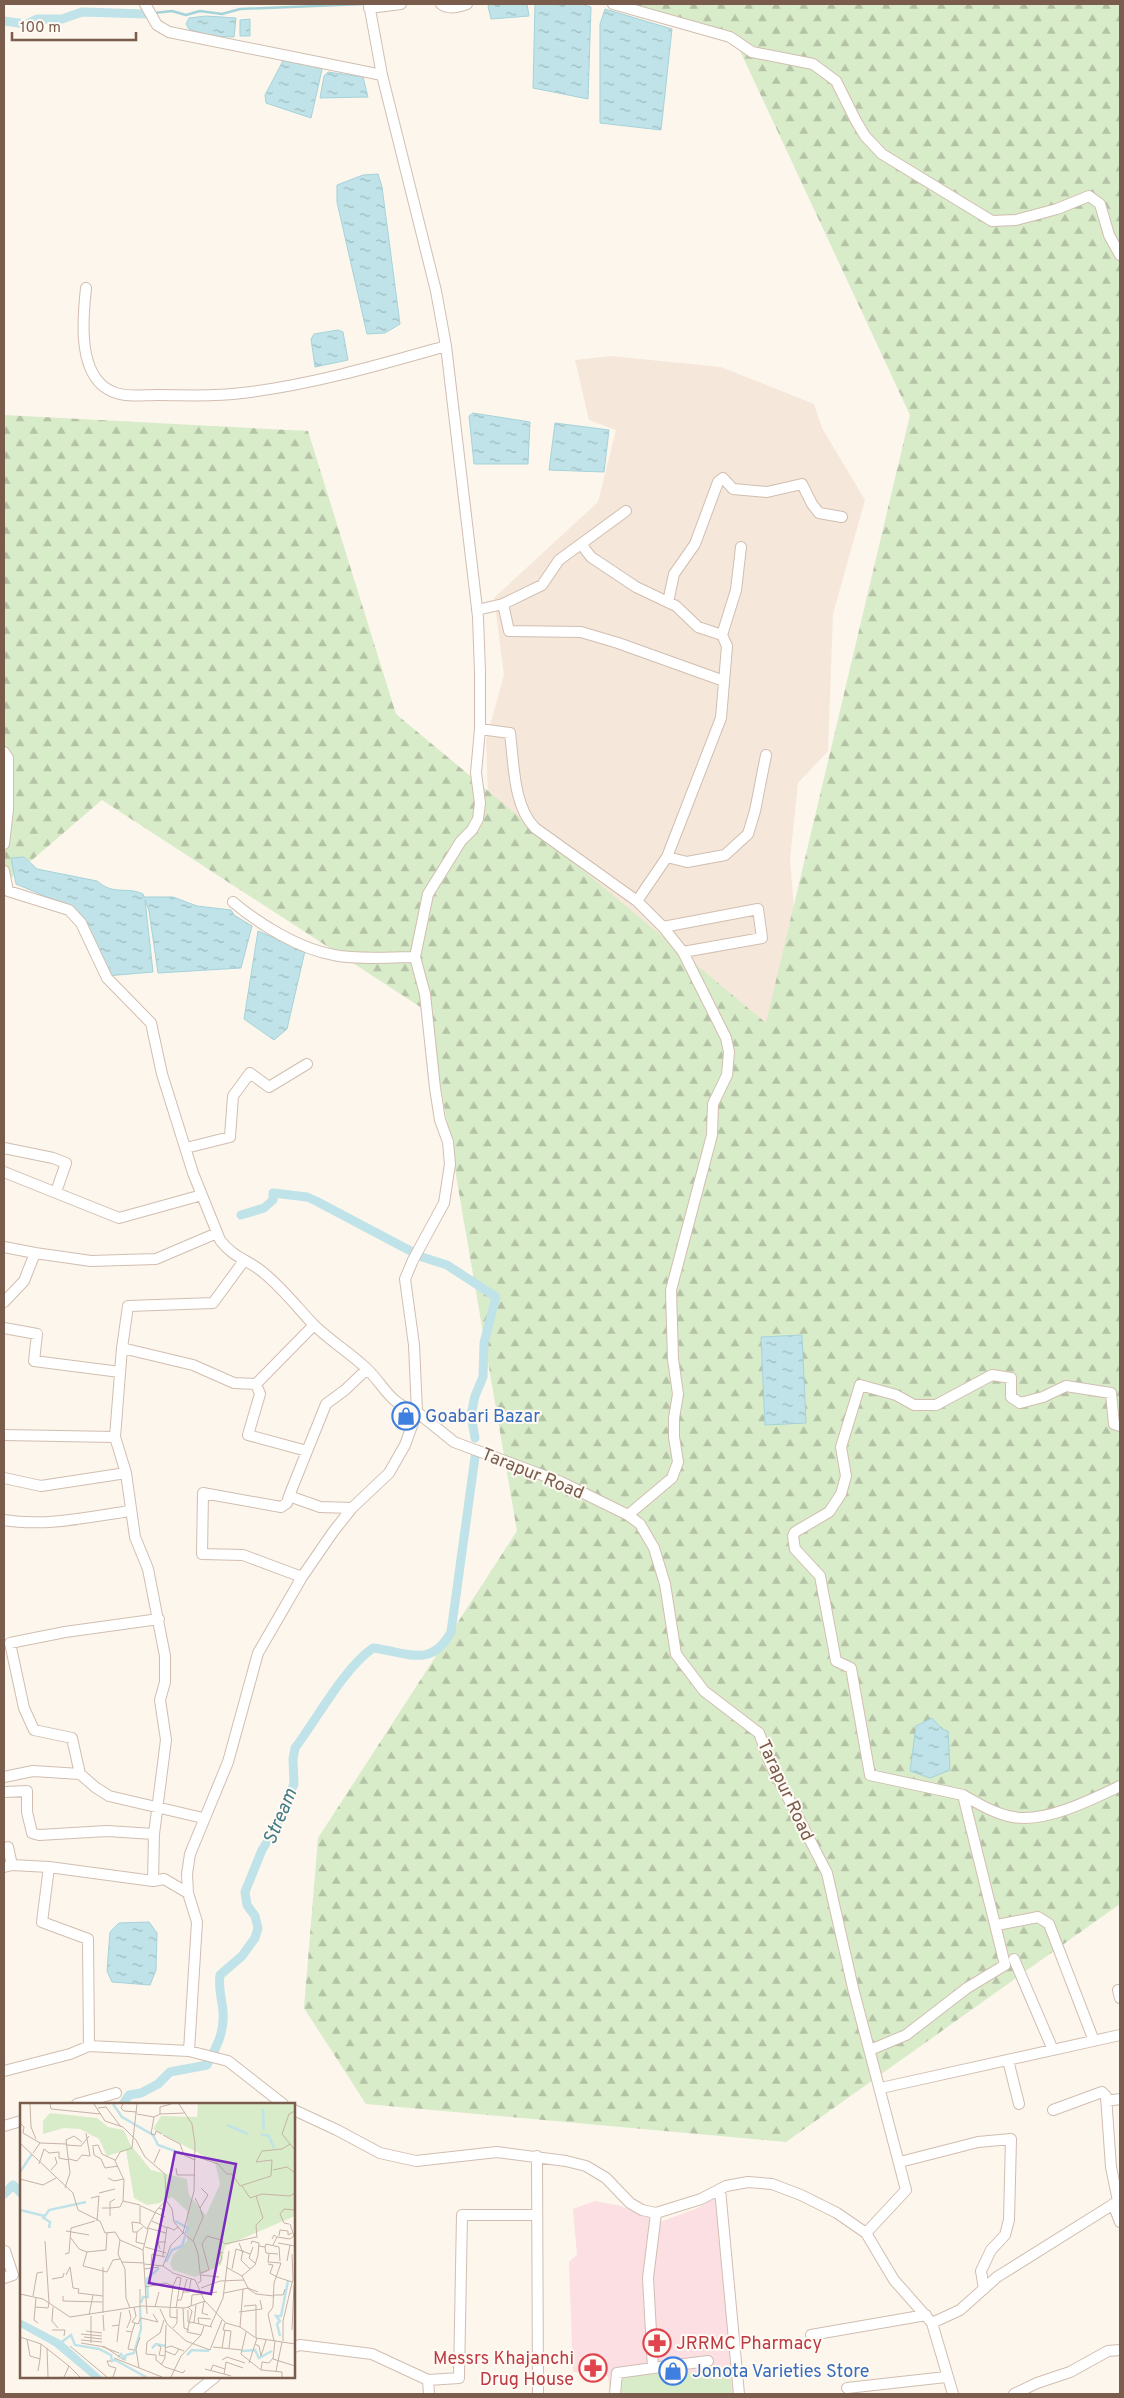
<svg xmlns="http://www.w3.org/2000/svg" width="1124" height="2398" viewBox="0 0 1124 2398" font-family="Overpass,sans-serif">
  <defs>
    <pattern id="forest-firs" width="22" height="20" patternUnits="userSpaceOnUse" patternTransform="scale(1.25)"><rect width="22" height="20" fill="#d8ecc9"/><path d="M5 1l3.5 6h-7zM16 11l3.5 6h-7z" fill="#b4c2a5"/></pattern>
    <pattern id="water-ripples" width="26" height="14" patternUnits="userSpaceOnUse" patternTransform="scale(1.25)"><rect width="26" height="14" fill="#bfe3e8"/><path d="M2 4q2-2 4 0t4 0M15 11q2-2 4 0t4 0" fill="none" stroke="#a0bbbe"/></pattern>
  </defs>
  <rect width="100%" height="100%" fill="#fdf6ec"/>
  <path fill="#f5e8da" d="M 610,356 L 721,367 L 814,404 L 822,428 L 865,500 L 833,614 L 828,751 L 798,783 L 790,859 L 798,958 L 795,1058 L 489,825 L 486,740 L 504,675 L 494,598 L 598,502 L 616,430 L 589,420 L 575,360 Z"/>
  <path fill="#fbdfe3" d="M 716,2197 L 736,2394 L 610,2394 L 608,2376 L 573,2372 L 569,2262 L 577,2255 L 573,2209 L 595,2201 L 621,2206 L 642,2216 L 663,2221 L 698,2208 Z"/>
  <path fill="url(#forest-firs)" d="M 619,4 L 1120,4 L 1120,1904 L 786,2142 L 366,2104 L 304,2008 L 318,1838 L 517,1531 L 428,1012 L 102,800 L 4,884 L 4,415 L 308,431 L 396,714 L 766,1023 L 910,415 L 735,40 Z"/>
  <path fill="#d8ecc9" d="M 730,2370 L 732,2394 L 620,2394 L 621,2376 Z"/>
  <path fill="url(#water-ripples)" stroke="#a5d3da" d="M 490,4 L 527,4 L 529,16 L 491,19 L 488,6 Z
    M 535,4 L 581,4 L 591,7 L 588,99 L 533,88 Z
    M 605,9 L 672,29 L 661,130 L 600,123 L 600,24 Z
    M 206,16 L 236,18 L 234,37 L 210,36 L 189,29 L 186,24 L 189,18 Z
    M 250,19 L 250,36 L 240,36 L 240,20 Z
    M 285,57 L 323,65 L 311,118 L 266,103 L 265,95 Z
    M 328,72 L 363,77 L 368,97 L 320,98 L 324,76 Z
    M 378,174 L 382,187 L 400,324 L 385,333 L 367,334 L 337,202 L 337,185 L 363,175 Z
    M 338,330 L 343,332 L 348,360 L 315,367 L 311,339 L 314,334 Z
    M 473,413 L 530,422 L 528,464 L 474,464 L 469,416 Z
    M 555,423 L 609,430 L 604,472 L 549,470 Z
    M 24,857 L 37,869 L 97,881 C 114,896 126,886 143,894 L 144,897 L 173,897 L 197,906 L 231,910 L 234,915 L 252,926 L 241,968 L 158,973 L 149,911 L 145,900 L 153,972 L 106,976 L 69,906 L 16,884 L 11,858 Z
    M 258,931 L 305,951 L 287,1029 L 274,1040 L 244,1019 Z
    M 802,1335 L 806,1423 L 765,1425 L 761,1337 Z
    M 932,1718 L 942,1729 L 948,1731 L 950,1770 L 930,1778 L 910,1771 L 916,1726 Z
    M 149,1922 L 157,1933 L 156,1970 L 150,1985 L 112,1982 L 107,1971 L 110,1932 L 119,1923 Z"/>
  <g fill="none" stroke-linecap="round" stroke-linejoin="round">
    <path stroke="#a5d3da" stroke-width="2.5" d="M 154,13 L 172,11 L 186,15 L 200,11 L 222,14 L 240,9 L 363,4"/>
    <path stroke="#bfe3e8" stroke-width="9" d="M 4,21 L 26,24 L 37,19 L 62,19 L 82,12 L 147,14
      M 241,1215 L 264,1208 L 273,1200 L 273,1193 L 307,1197 L 316,1201 L 422,1257 L 447,1265 L 496,1297 L 484,1343 L 483,1377 L 475,1396 L 471,1415 L 475,1438
      M 123,2104 L 129,2095 L 141,2093 L 158,2084 L 170,2072 L 207,2065 C 216,2048 225,2032 223,2011 C 222,1999 218,1988 220,1975 L 242,1956 L 255,1938 L 258,1928 L 255,1916 L 247,1905 L 245,1892 L 262,1850 L 275,1829 L 294,1784 L 293,1759 L 295,1748 C 317,1719 344,1668 373,1648 C 407,1652 431,1669 451,1632 L 475,1457
      M 4,2194 L 13,2185 L 21,2193"/>
    <g stroke="#d1beb0" stroke-width="12">
      <path id="street" d="M 145,4 L 157,25 L 169,32 L 382,75
        M 369,4 L 382,75 L 436,291 L 446,346 L 478,617 L 480,672 L 480,729 L 476,773 L 480,803 L 478,819 L 472,830 L 461,841 L 428,894 L 415,957 L 425,994 L 435,1088 L 440,1120 L 448,1142 L 450,1164 L 444,1203 L 413,1260 L 405,1279 L 414,1345 L 417,1412 L 454,1442 L 561,1482 L 628,1515 L 640,1524 L 654,1548 L 665,1584 L 676,1654 L 704,1691 L 759,1733 L 771,1765 L 827,1873 L 853,1988 L 906,2190 L 866,2233
        M 441,4 C 449,10 458,7 467,4
        M 613,4 L 730,37 L 752,52 L 813,64 L 836,81 L 856,121 L 865,136 L 882,154 L 992,221 L 1016,220 L 1057,209 L 1089,196 L 1100,204 L 1109,235 L 1120,255
        M 369,8 L 401,4
        M 86,288 C 83,316 78,365 103,386 C 119,399 138,395 158,395 C 186,395 214,397 242,393 C 311,385 379,365 446,346
        M 668,602 L 674,574 L 695,544 L 718,482 L 723,478 L 733,489 L 767,492 L 802,484 L 812,504 L 819,513 L 842,517
        M 503,604 L 509,631 L 581,632 L 618,643 L 724,681
        M 477,610 L 503,604 L 542,585 L 559,560 L 626,511
        M 722,635 L 736,590 L 741,547
        M 480,729 L 510,733 C 514,763 513,806 535,828 L 637,901 L 667,857 L 721,718 L 727,646 L 722,635 L 698,627 L 676,606 L 636,587 L 591,557 L 581,544
        M 4,752 L 8,758 L 8,810 L 4,844
        M 667,857 L 687,862 L 725,855 L 748,834 L 755,811 L 766,755
        M 4,871 L 8,891 L 69,910 L 81,923 L 107,978 L 151,1023 L 162,1074 L 193,1173 L 220,1240 C 234,1259 250,1260 265,1274 C 283,1289 297,1307 313,1324 C 329,1340 349,1352 366,1368 C 385,1386 388,1403 417,1412 L 405,1445 L 389,1473 L 352,1508 L 333,1532 L 302,1577 L 258,1653 L 228,1762 L 190,1854 L 187,1874 L 188,1893 L 197,1922 L 189,2051
        M 233,902 C 259,924 299,949 334,955 C 359,960 389,957 415,957
        M 663,927 L 758,909 L 762,938 L 683,952
        M 4,1148 L 53,1158 L 66,1163 L 56,1192
        M 186,1148 L 230,1137 L 233,1096 L 250,1073 L 269,1087 L 307,1064
        M 4,1172 L 119,1218 L 202,1195
        M 4,1247 L 35,1253
        M 4,1302 L 24,1281 L 35,1253 L 91,1261 L 156,1259 L 217,1233
        M 4,1328 L 37,1334 L 34,1361 L 120,1372
        M 122,1348 L 128,1306 L 213,1303 L 243,1262
        M 256,1384 L 260,1394 L 248,1435 L 307,1451
        M 4,1435 L 115,1437
        M 4,1478 L 41,1486 L 126,1473
        M 289,1496 L 326,1404 L 345,1390 L 367,1369
        M 628,1515 L 672,1478 L 678,1462 L 674,1437 L 674,1418 L 678,1394 L 673,1359 L 671,1290 L 712,1135 L 713,1104 L 727,1075 L 729,1052 L 726,1038 L 683,952 L 663,927 L 637,901
        M 4,1520 C 45,1527 89,1517 130,1511
        M 302,1577 L 243,1555 L 202,1554 L 203,1493 L 281,1507 L 287,1503 L 289,1496 L 320,1507 L 352,1508
        M 80,1774 L 72,1738 L 34,1730 L 24,1708 L 10,1643 L 65,1632 L 159,1619
        M 4,1777 L 33,1771 L 80,1774 L 95,1787 L 109,1796 L 203,1818
        M 4,1792 L 27,1791 L 27,1812 L 32,1833 L 39,1835 L 107,1831 L 154,1834
        M 963,1795 C 979,1804 995,1814 1013,1817 C 1045,1823 1091,1800 1120,1786
        M 4,1848 L 8,1847 L 12,1865
        M 4,1867 L 12,1865 L 49,1867 L 153,1881 L 164,1879 L 188,1893
        M 49,1867 L 42,1922 L 88,1939 L 89,2046
        M 153,1881 L 154,1834 L 166,1740 L 160,1700 L 165,1682 L 165,1656 L 148,1569 L 135,1537 L 126,1473 L 115,1437 L 122,1348 L 193,1365 L 234,1383 L 256,1384 L 314,1325
        M 997,1925 L 1038,1917 L 1049,1924 L 1094,2041
        M 1014,1959 L 1053,2050
        M 1118,1990 L 1120,1998
        M 870,2050 L 906,2035 L 967,1988 L 1005,1965 L 963,1795 L 870,1775 L 851,1668 L 836,1661 L 820,1576 L 795,1549 L 793,1536 L 795,1532 L 829,1512 L 841,1494 L 846,1476 L 841,1447 L 860,1385 L 896,1395 L 914,1405 L 936,1405 L 992,1375 L 1011,1378 L 1011,1397 L 1020,1403 L 1043,1397 L 1066,1386 L 1111,1393 L 1114,1424 L 1120,1426
        M 1008,2060 L 1019,2104
        M 4,2071 L 70,2054 L 89,2046 L 189,2051 L 228,2061 L 283,2104
        M 881,2088 L 1120,2035
        M 1106,2101 L 1120,2099
        M 77,2104 L 116,2093
        M 294,2110 L 337,2130 L 380,2153 L 416,2161 L 497,2152 L 566,2161 L 586,2166 L 606,2178 L 630,2203 L 642,2210 L 656,2213 L 701,2199 L 726,2186 L 748,2182 L 772,2184 L 801,2195 L 837,2213 L 866,2233 L 894,2280 L 932,2323 L 953,2394
        M 1053,2110 L 1102,2092 L 1106,2096 L 1111,2167 L 1118,2201
        M 4,2126 L 21,2121
        M 537,2156 L 538,2394
        M 900,2162 L 978,2142 L 1011,2139 L 1009,2220 L 1005,2235 L 991,2250 L 981,2271 L 984,2289
        M 720,2189 L 739,2394
        M 1113,2204 L 1120,2222
        M 4,2278 L 13,2275 L 5,2251
        M 932,2323 L 960,2310 L 997,2277 L 1120,2200
        M 811,2335 L 926,2315
        M 294,2347 L 300,2345 L 372,2354 L 428,2380
        M 653,2368 L 708,2361
        M 428,2380 L 459,2378 L 462,2215 L 537,2215
        M 428,2380 L 429,2394
        M 847,2388 L 946,2377
        M 194,2394 L 215,2377
        M 615,2394 L 617,2373 L 653,2368 L 648,2278 L 656,2213
        M 1014,2394 L 1037,2383 L 1070,2372 L 1108,2351 L 1120,2350"/>
    </g>
    <use href="#street" stroke="#fff" stroke-width="10"/>
  </g>
  <defs>
    <g id="shop-ring" transform="scale(1.4375)"><circle r="9.5" fill="#fffaf3" stroke="#3f7fe0" stroke-width="1.5"/><path d="M-5-2.5h2.3a2.7 3.5 0 0 1 5.4 0H5L5.5 6h-11ZM-1.5-2.5h3a1.5 2.3 0 0 0-3 0Z" fill="#3f7fe0"/></g>
    <g id="pharmacy-ring" transform="scale(1.4375)"><circle r="9.5" fill="#fffaf3" stroke="#e0444e" stroke-width="1.5"/><path d="M-2-6h4v4h4v4h-4v4h-4v-4h-4v-4h4Z" fill="#e0444e"/></g>
  </defs>
  <g fill-rule="evenodd">
    <use href="#shop-ring" x="406" y="1416"/>
    <use href="#pharmacy-ring" x="657" y="2343"/>
    <use href="#pharmacy-ring" x="593" y="2368"/>
    <use href="#shop-ring" x="673" y="2371"/>
  </g>
  <g text-anchor="middle" stroke-width="4" stroke-linejoin="round" paint-order="stroke">
    <g font-size="18" fill="#366cbe" stroke="#fffaf3" text-anchor="start">
      <text x="425" y="1422">Goabari Bazar</text>
      <text x="692" y="2377">Jonota Varieties Store</text>
    </g>
    <g font-size="18" fill="#7a5c4d" stroke="#fffaf3">
      <text transform="translate(533 1473) rotate(22)" y="6">Tarapur Road</text>
      <text transform="translate(786 1790) rotate(65)" y="6">Tarapur Road</text>
    </g>
    <g font-size="18" fill="#be3a42" stroke="#fffaf3" text-anchor="start">
      <text x="676" y="2349">JRRMC Pharmacy</text>
      <text x="574" y="2364" text-anchor="end">Messrs Khajanchi<tspan x="574" dy="21">Drug House</tspan></text>
    </g>
    <g font-size="19" font-style="italic" fill="#437c86" stroke="#fffaf3">
      <text transform="translate(279 1816) rotate(-67)" y="7">Stream</text>
    </g>
  </g>
  <g transform="translate(20 2103)">
    <rect width="275" height="275" fill="#fdf6ec"/>
    <path d="M 178,1 L 275,1 L 275,113 L 205,143 L 201,162 L 175,174 L 153,167 L 150,161 L 153,152 L 167,138 L 167,108 L 152,94 L 140,100 L 127,102 L 114,95 L 106,47 L 87,53 L 79,36 L 60,26 L 44,25 L 23,31 L 23,18 L 30,10 L 77,15 L 88,24 L 104,27 L 110,41 L 131,67 L 167,76 L 169,92 L 186,112 L 200,81 L 195,59 L 133,26 L 141,13 L 177,14 Z" fill="#d8ecc9"/>
    <path d="M 0,216 L 42,238 L 82,274 L 71,274 L 34,243 L 0,224 Z" fill="#bfe3e8"/>
    <path fill="none" stroke="#bfe3e8" stroke-width="2.5" d="M 93,1 L 102,14 L 133,32 L 138,42 L 163,51M 243,6 L 244,27M 207,22 L 228,31M 241,31 L 249,33 L 254,45M 0,69 L 12,51M 0,107 L 25,113 L 29,107 L 66,99M 22,114 L 30,119 L 29,125M 155,118 L 168,125 L 165,131M 146,159 L 152,147 L 162,143 L 165,133M 121,200 L 123,194 L 128,194 L 127,176 L 139,165M 120,204 L 121,226M 260,233 L 257,221 L 260,218 L 256,213 L 261,213 L 268,178M 39,241 L 51,232 L 55,242 L 79,246 L 91,252 L 92,258 L 95,257 L 126,274M 132,245 L 136,241 L 146,243M 222,248 L 235,247 L 239,255 L 252,248M 167,252 L 172,247 L 189,248M 98,254 L 101,251 L 105,256 L 106,252 L 114,250 L 121,226"/>
    <path fill="none" stroke="#c5b3a7" stroke-width="1" d="M 10,1 L 11,24 L 16,36M 30,1 L 31,6 L 81,11M 74,1 L 85,18 L 103,24 L 116,37 L 125,54 L 145,71 L 146,97 L 152,106 L 154,119 L 163,130 L 151,142 L 143,163M 103,1 L 101,5 L 104,8 L 117,9M 117,1 L 112,45 L 100,49 L 95,58 L 104,77 L 103,98 L 120,102 L 120,120 L 128,127 L 123,147 L 127,211M 159,1 L 172,21 L 175,41 L 174,88 L 163,130 L 174,139 L 178,151 L 181,178 L 178,180M 78,5 L 86,4 L 101,24M 275,8 L 269,11 L 262,31 L 275,47M 117,11 L 134,14 L 140,11 L 140,4 L 151,1M 140,11 L 165,10M 134,14 L 131,31 L 135,32 L 136,28 L 142,31M 0,20 L 4,24 L 3,30 L 20,40 L 13,50M 143,32 L 160,41 L 164,52 L 175,57M 0,40 L 53,90 L 58,107 L 80,118 L 85,130 L 95,129 L 100,137 L 98,151 L 105,166 L 106,195 L 110,205M 20,40 L 46,41M 46,42 L 61,43 L 69,33M 72,43 L 78,42 L 82,51 L 95,57M 73,44 L 74,52 L 81,56 L 85,65 L 98,63M 175,53 L 198,61 L 207,71 L 212,71 L 220,83 L 251,73 L 252,57 L 236,59 L 242,48 L 262,46 L 270,41M 49,56 L 57,58 L 62,52 L 70,53 L 66,30M 134,60 L 140,46M 19,61 L 24,46 L 29,50 L 39,49 L 39,55 L 49,57M 156,65 L 157,72 L 175,72M 31,67 L 37,60 L 35,54M 253,67 L 267,64 L 275,70M 88,75 L 94,78 L 104,76M 0,76 L 23,82 L 36,75M 222,83 L 230,95 L 242,91 L 270,93 L 275,90M 45,85 L 50,70 L 46,37 L 54,33 L 62,39M 79,90 L 95,86M 236,93 L 243,115 L 236,122 L 237,135M 71,95 L 79,93 L 77,118M 175,95 L 180,105 L 188,92 L 181,85M 121,103 L 145,114M 82,105 L 90,105 L 90,99 L 95,96M 139,105 L 144,107 L 141,116 L 143,117M 90,113 L 90,105 L 100,104 L 103,98M 132,118 L 147,125M 269,121 L 264,120 L 260,111 L 264,106 L 275,107M 123,124 L 117,129 L 116,139 L 124,141M 128,125 L 146,130M 127,126 L 136,108 L 146,97M 46,128 L 69,132M 117,129 L 113,129 L 112,119 L 120,120M 87,130 L 86,147 L 67,149 L 63,163 L 87,169 L 93,157 L 100,156M 259,133 L 260,127 L 268,128 L 268,132 L 272,130M 257,134 L 270,136 L 274,133 L 270,121M 51,135 L 59,146 L 67,149M 252,136 L 254,132 L 257,134 L 253,142M 100,137 L 123,147M 25,138 L 29,200M 173,138 L 183,114 L 180,105M 219,140 L 222,148 L 230,151M 258,140 L 275,143M 239,143 L 245,144 L 246,141 L 259,144 L 260,158M 125,144 L 146,150M 233,144 L 229,155 L 235,160M 245,144 L 246,150 L 258,151M 140,146 L 138,139 L 146,139M 223,147 L 221,157 L 230,166M 45,151 L 49,150 L 51,125 L 75,118M 249,151 L 248,159 L 261,160 L 254,180 L 253,204 L 248,211 L 254,238M 143,153 L 147,124 L 154,127 L 158,124M 267,158 L 270,142M 102,159 L 124,160M 124,161 L 143,163 L 153,170 L 175,177 L 185,199M 199,161 L 202,156 L 200,149 L 203,150M 248,161 L 253,162 L 250,170 L 257,174M 131,162 L 132,151 L 145,154M 206,164 L 222,173 L 228,185M 124,166 L 139,164M 212,166 L 216,146 L 222,148M 181,170 L 189,167 L 182,141 L 187,133 L 201,137 L 205,141 L 236,134M 46,172 L 50,164 L 53,185 L 59,186 L 58,190 L 83,193M 181,172 L 199,174M 222,173 L 235,162 L 238,152 L 239,140 L 232,138 L 231,141M 257,174 L 272,179M 32,176 L 43,174 L 44,170M 125,184 L 146,180 L 153,183M 181,185 L 200,178 L 224,177M 227,185 L 236,191 L 254,193M 162,189 L 169,189 L 171,176M 204,190 L 228,185 L 238,189M 0,191 L 23,196 L 50,214 L 122,203 L 165,205 L 185,198 L 206,220 L 220,224 L 236,235 L 275,241M 182,191 L 197,189M 254,192 L 263,192 L 265,186M 13,193 L 17,170 L 23,169M 43,193 L 43,198 L 82,199M 16,195 L 14,217 L 18,220M 157,197 L 161,197 L 167,176M 184,199 L 182,210 L 188,212M 171,203 L 172,192 L 182,191M 224,203 L 236,202 L 236,235M 15,204 L 28,205 L 29,200M 33,204 L 32,218 L 38,225M 114,204 L 116,213 L 112,219 L 115,220M 120,204 L 120,186M 135,204 L 139,189M 168,204 L 172,208 L 167,229 L 181,232 L 184,223M 156,205 L 161,175M 163,205 L 164,225 L 169,227M 140,206 L 147,221 L 166,238 L 190,247 L 202,217M 168,207 L 168,219 L 171,220M 219,209 L 242,206 L 240,197M 83,210 L 83,164M 69,212 L 73,192M 83,212 L 84,228M 71,213 L 71,240M 157,215 L 150,214 L 150,205 L 153,183 L 157,174 L 161,175M 144,217 L 140,230 L 127,239 L 126,251 L 136,252 L 136,257 L 145,264 L 163,270 L 165,267M 171,219 L 192,224M 174,220 L 176,202M 205,220 L 203,227 L 211,228 L 209,245M 179,221 L 178,215 L 191,216M 92,223 L 99,222 L 101,209M 190,224 L 203,195 L 209,148M 220,224 L 223,186M 107,225 L 111,215 L 109,207M 153,225 L 157,220 L 157,206M 32,227 L 45,227 L 44,233M 272,227 L 274,182M 66,228 L 82,230M 106,228 L 112,229 L 115,220 L 118,221 L 121,215 L 138,219 L 133,211M 112,229 L 108,246 L 114,247M 226,229 L 221,251 L 241,267M 61,231 L 82,233M 0,234 L 21,241 L 49,263 L 44,274M 64,234 L 82,236M 7,236 L 10,253 L 20,256 L 18,268M 61,237 L 82,239M 255,238 L 253,256 L 275,263M 263,238 L 263,218 L 273,176 L 272,151M 97,239 L 99,222M 61,240 L 85,244M 235,241 L 239,243 L 241,253 L 246,237M 138,242 L 141,244 L 139,252 L 145,253M 50,243 L 87,274M 83,244 L 99,250M 85,244 L 104,257M 193,244 L 222,247M 27,245 L 28,274M 145,245 L 151,243 L 164,248M 202,245 L 205,227M 145,248 L 155,252 L 159,246M 94,255 L 142,274M 253,255 L 249,260 L 242,259 L 241,267 L 262,269 L 262,274M 20,256 L 21,241M 202,257 L 207,254 L 225,260M 91,258 L 87,258 L 89,263 L 96,265 L 93,274M 229,260 L 237,235M 141,262 L 145,255 L 146,222M 49,263 L 60,274M 119,265 L 116,246 L 120,234M 185,266 L 204,271M 205,266 L 206,259 L 223,265M 191,267 L 193,262 L 205,266 L 204,271 L 211,273M 256,268 L 262,239M 151,274 L 161,253 L 181,232"/>
    <path fill="#7b2cbf" fill-opacity="0.15" stroke="#7b2cbf" stroke-width="2.5" d="M 155,49 L 216,61 L 191,191 L 129,180 Z"/>
    <rect width="275" height="275" fill="none" stroke="#7a5c4d" stroke-width="2.5"/>
  </g>
  <rect width="1124" height="2398" fill="none" stroke="#7a5c4d" stroke-width="10"/>
  <path d="M12 32v8h124v-8" fill="none" stroke="#7a5c4d" stroke-width="2.5"/>
  <text x="20" y="32" font-size="15" fill="#7a5c4d" stroke="#fffaf3" stroke-width="4" paint-order="stroke">100 m</text>
</svg>
